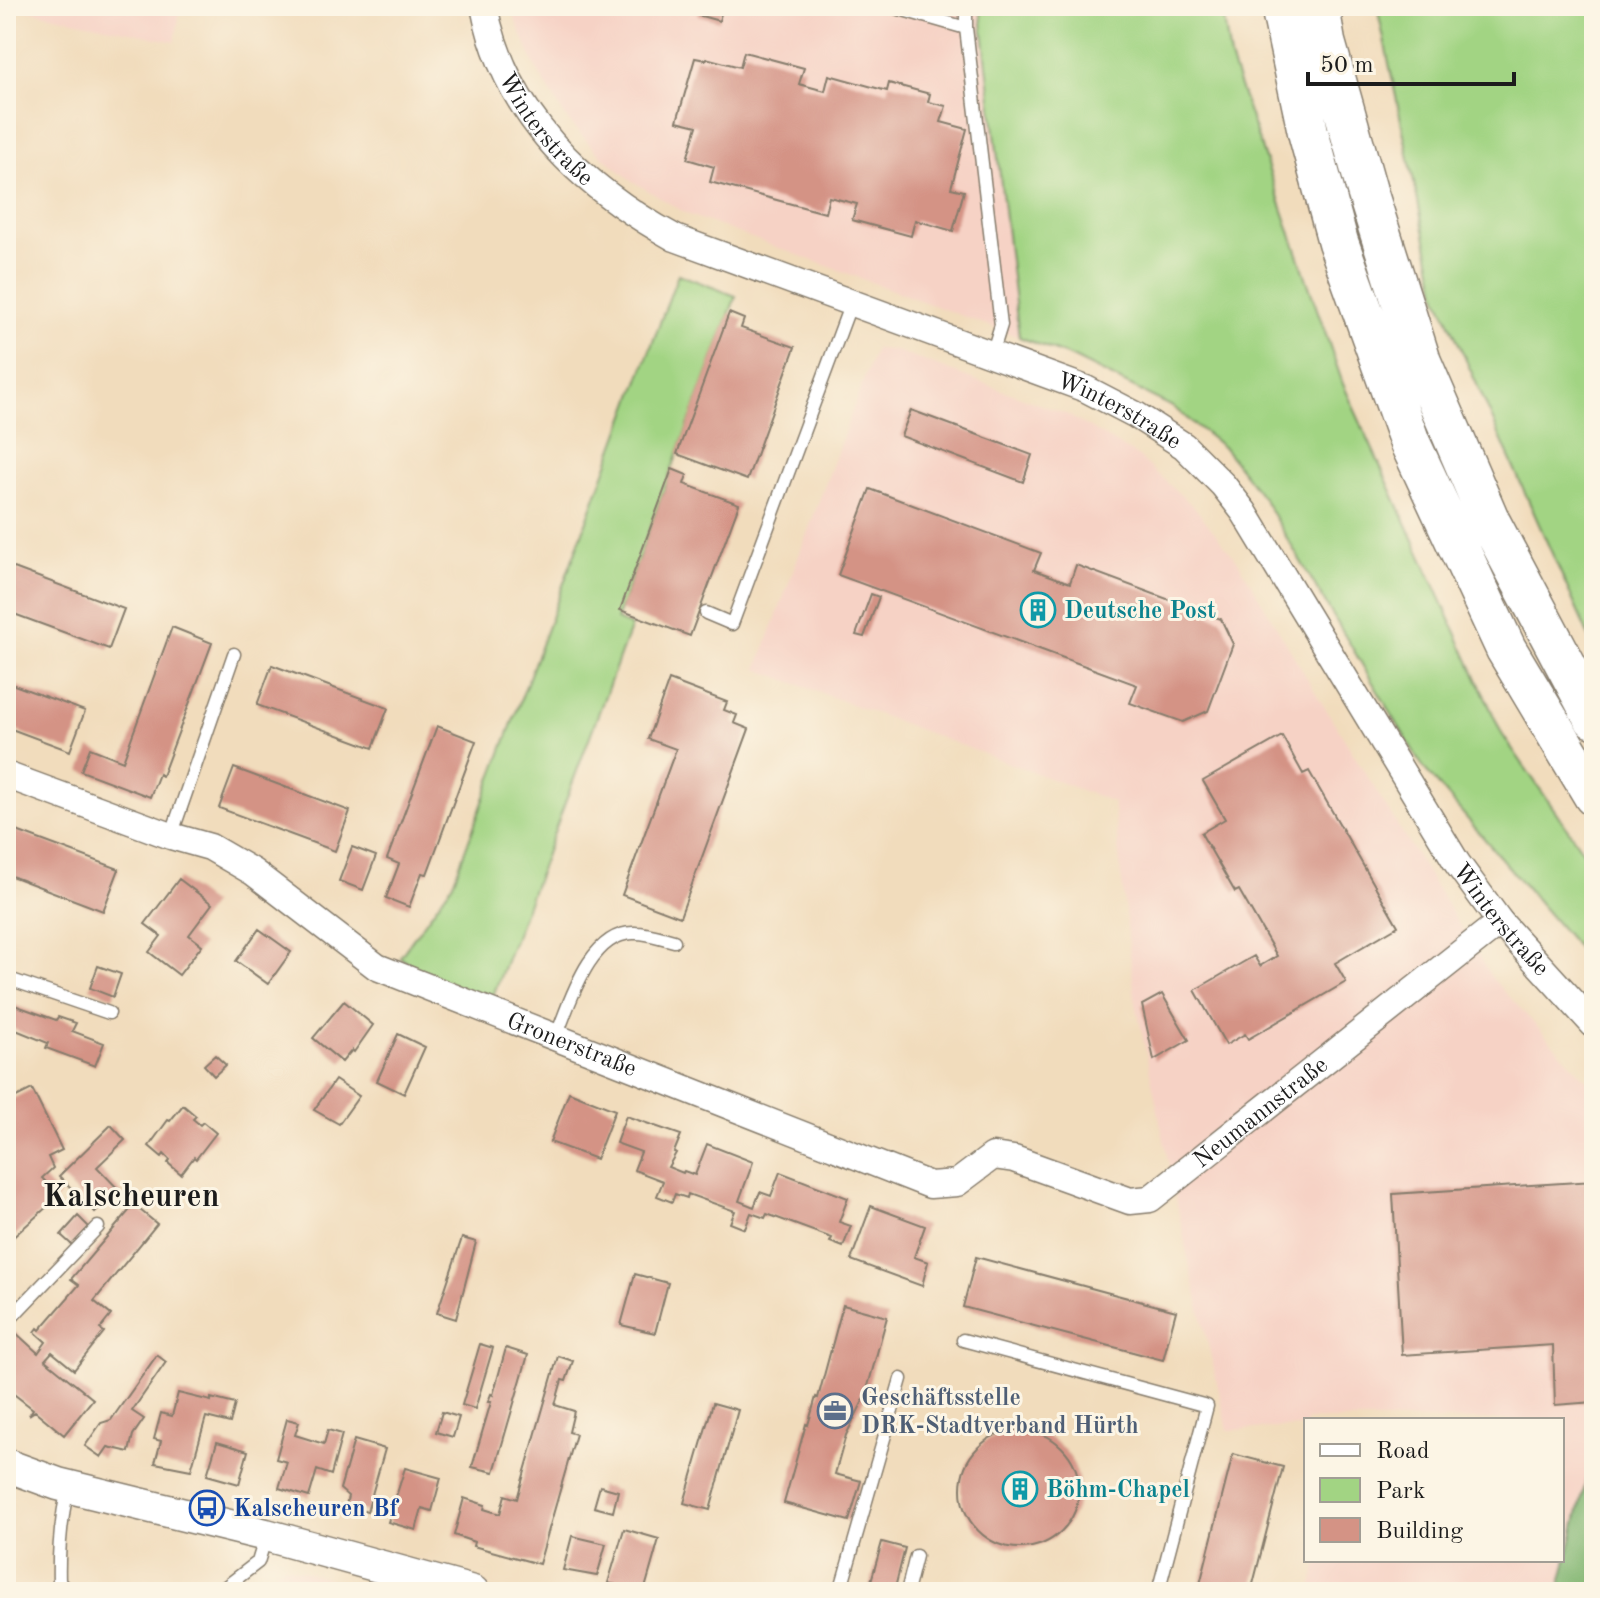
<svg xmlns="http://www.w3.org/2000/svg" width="1600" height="1598" viewBox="0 0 1600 1598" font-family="'Old Standard TT',serif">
  <rect width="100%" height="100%" fill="#fcf5e5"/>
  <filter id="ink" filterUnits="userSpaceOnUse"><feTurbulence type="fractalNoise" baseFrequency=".0125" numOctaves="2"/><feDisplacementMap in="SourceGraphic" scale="16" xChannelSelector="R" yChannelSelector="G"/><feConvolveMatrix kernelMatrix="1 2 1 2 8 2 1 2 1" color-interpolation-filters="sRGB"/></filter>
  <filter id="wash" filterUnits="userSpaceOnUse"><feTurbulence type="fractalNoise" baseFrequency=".006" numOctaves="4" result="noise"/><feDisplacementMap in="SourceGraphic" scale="32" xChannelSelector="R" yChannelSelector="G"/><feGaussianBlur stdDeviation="1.8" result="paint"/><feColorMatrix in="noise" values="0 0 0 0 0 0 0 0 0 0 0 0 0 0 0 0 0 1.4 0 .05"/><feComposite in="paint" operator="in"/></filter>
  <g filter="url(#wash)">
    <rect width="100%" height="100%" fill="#f1dcbc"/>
    <path fill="#f6d2c5" d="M 9,6 L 181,6 L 175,42 Z
      M 509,6 L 980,6 L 1019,337 L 687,214 L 632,181 L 597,152 L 566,118 L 536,68 Z
      M 875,349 L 894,350 L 1066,414 L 1139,457 L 1196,509 L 1239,563 L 1314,690 L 1492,978 L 1594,1088 L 1594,1449 L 1559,1592 L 1310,1592 L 1319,1560 L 1562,1560 L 1562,1420 L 1306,1420 L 1306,1427 L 1228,1430 L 1188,1258 L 1135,999 L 1113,802 L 757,669 Z
      M 284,1566 L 377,1592 L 243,1592 Z"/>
    <path fill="#a2d483" stroke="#5f7850" stroke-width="2" d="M 980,6 L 1222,6 L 1230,58 L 1343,384 L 1502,734 L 1594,867 L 1594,967 L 1423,767 L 1263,498 L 1225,449 L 1173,407 L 1072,357 L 1019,337 Z
      M 1377,6 L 1594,6 L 1594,648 L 1438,297 Z
      M 678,274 L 736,296 L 616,620 L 631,626 L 490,1004 L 438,984 L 400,957 L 453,883 Z"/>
    <path fill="#81b671" stroke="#4e6946" stroke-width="2" d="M 1594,1449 L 1594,1592 L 1559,1592 Z"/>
    <g id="blocks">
      <path fill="#d49385" d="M 701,6 L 723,6 L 719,21 L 698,15 Z
        M 744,52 L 804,68 L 799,84 L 825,91 L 829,75 L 887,91 L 889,83 L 930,94 L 928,102 L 946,106 L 941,122 L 967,129 L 951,188 L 964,191 L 953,231 L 915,220 L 911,236 L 852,220 L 857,204 L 829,197 L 825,213 L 710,182 L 714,167 L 687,159 L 697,126 L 677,121 L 695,58 L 706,60 L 706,58 L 740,67 Z
        M 729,313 L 744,319 L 741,328 L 795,347 L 747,480 L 677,454 Z
        M 911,410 L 1032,455 L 1023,482 L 901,436 Z
        M 672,469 L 687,475 L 684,484 L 739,504 L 690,636 L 620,610 Z
        M 870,489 L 1041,553 L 1034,570 L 1070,583 L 1076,565 L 1221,619 L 1233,644 L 1208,711 L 1183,722 L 1130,703 L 1137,685 L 838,575 Z
        M 6,565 L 124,609 L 109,649 L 6,611 Z
        M 871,594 L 879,597 L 864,637 L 856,635 Z
        M 172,627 L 212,643 L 162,776 L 159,774 L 150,797 L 81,771 L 90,748 L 123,761 Z
        M 272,665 L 388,708 L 373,748 L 257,705 Z
        M 669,680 L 727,702 L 724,710 L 737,715 L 734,723 L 749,729 L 680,917 L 622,895 L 676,749 L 648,739 Z
        M 6,682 L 85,711 L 70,751 L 6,727 Z
        M 437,726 L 476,741 L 427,874 L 422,873 L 409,907 L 386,898 L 399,864 L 387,859 Z
        M 1282,736 L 1303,774 L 1309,771 L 1398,926 L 1335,963 L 1346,982 L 1248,1039 L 1245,1034 L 1226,1045 L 1195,990 L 1254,956 L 1260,966 L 1277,956 L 1239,890 L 1235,892 L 1201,833 L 1225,819 L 1203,781 Z
        M 234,768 L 350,811 L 335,851 L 219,808 Z
        M 6,827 L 119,869 L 103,911 L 6,874 Z
        M 352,847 L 376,856 L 363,890 L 339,881 Z
        M 179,879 L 212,904 L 189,935 L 202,945 L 179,975 L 149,952 L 161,936 L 145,924 Z
        M 259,929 L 291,952 L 268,984 L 236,961 Z
        M 98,966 L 121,974 L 113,997 L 90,988 Z
        M 1162,994 L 1189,1040 L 1154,1060 L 1142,1005 Z
        M 344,1001 L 373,1025 L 354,1052 L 352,1050 L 342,1062 L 313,1038 Z
        M 6,1002 L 56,1020 L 58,1017 L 76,1023 L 72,1031 L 104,1043 L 95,1066 L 46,1048 L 48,1043 L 6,1026 Z
        M 398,1034 L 425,1047 L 404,1094 L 377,1081 Z
        M 215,1055 L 226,1065 L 214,1076 L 204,1065 Z
        M 335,1080 L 359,1096 L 339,1124 L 314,1110 Z
        M 32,1089 L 62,1150 L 48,1157 L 53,1168 L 42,1178 L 59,1196 L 10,1240 L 6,1235 L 6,1102 Z
        M 569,1092 L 615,1110 L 596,1159 L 550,1142 Z
        M 183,1105 L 196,1116 L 193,1119 L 200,1125 L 203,1122 L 216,1133 L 196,1159 L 194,1157 L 181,1174 L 168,1163 L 170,1160 L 164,1154 L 162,1157 L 149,1146 L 168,1120 L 170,1121 Z
        M 626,1116 L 681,1135 L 674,1152 L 676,1153 L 668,1167 L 683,1173 L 684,1171 L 695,1175 L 707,1144 L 753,1162 L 739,1201 L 754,1207 L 760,1192 L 771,1196 L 780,1172 L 848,1198 L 839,1222 L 851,1226 L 843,1247 L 830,1242 L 832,1238 L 767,1214 L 765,1218 L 751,1213 L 745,1229 L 730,1223 L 735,1211 L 688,1194 L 687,1198 L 675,1194 L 672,1202 L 657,1196 L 663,1181 L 634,1170 L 641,1152 L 616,1143 Z
        M 111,1125 L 125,1140 L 97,1167 L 122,1193 L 111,1204 L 107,1200 L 95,1212 L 59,1176 Z
        M 1594,1181 L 1594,1402 L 1555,1405 L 1553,1345 L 1402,1355 L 1393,1194 Z
        M 134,1205 L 157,1224 L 94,1301 L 111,1315 L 100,1329 L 104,1332 L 74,1370 L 52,1352 L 45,1360 L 93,1399 L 64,1435 L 35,1411 L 29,1415 L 33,1409 L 6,1388 L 6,1343 L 15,1332 L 38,1353 L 46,1342 L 35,1332 L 38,1328 L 40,1330 L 79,1285 L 71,1279 Z
        M 871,1206 L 925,1226 L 914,1257 L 928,1262 L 922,1286 L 851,1260 Z
        M 78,1216 L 89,1227 L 72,1245 L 61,1235 Z
        M 462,1238 L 476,1242 L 456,1319 L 437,1313 Z
        M 976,1257 L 1176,1311 L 1163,1360 L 963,1307 Z
        M 635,1274 L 668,1283 L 655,1333 L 621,1325 Z
        M 843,1305 L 887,1317 L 865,1397 L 846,1435 L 835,1474 L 861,1481 L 849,1521 L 784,1503 L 806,1424 L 808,1425 L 816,1397 L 818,1398 Z
        M 480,1344 L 493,1348 L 475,1409 L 462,1405 Z
        M 506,1348 L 528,1355 L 494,1472 L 472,1467 L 491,1402 L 488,1402 L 491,1394 L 493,1395 Z
        M 157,1355 L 166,1362 L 132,1411 L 144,1419 L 133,1435 L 129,1452 L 108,1447 L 101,1457 L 85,1446 L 101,1423 L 111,1420 Z
        M 558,1356 L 573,1361 L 566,1381 L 562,1380 L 555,1405 L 574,1411 L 569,1432 L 576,1434 L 539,1564 L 473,1546 L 474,1542 L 454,1535 L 464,1498 L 485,1505 L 484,1509 L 500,1514 L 505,1495 L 517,1499 Z
        M 178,1393 L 211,1401 L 211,1398 L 235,1404 L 230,1423 L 206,1417 L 191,1470 L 155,1463 L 161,1441 L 154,1439 L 161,1413 L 172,1416 Z
        M 713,1403 L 738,1410 L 710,1510 L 684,1503 Z
        M 442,1412 L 459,1417 L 453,1437 L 436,1432 Z
        M 287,1419 L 299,1422 L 295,1435 L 324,1444 L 328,1430 L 342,1434 L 331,1475 L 317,1470 L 309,1497 L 279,1488 L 287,1462 L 276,1459 Z
        M961 1489a59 59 0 1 1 118 0a59 59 0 1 1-118 0Z
        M 354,1440 L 385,1449 L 367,1512 L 346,1506 L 348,1496 L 340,1489 Z
        M 217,1442 L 248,1451 L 239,1484 L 207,1475 Z
        M 1233,1454 L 1283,1467 L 1251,1592 L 1198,1592 Z
        M 405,1468 L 441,1478 L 432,1511 L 422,1508 L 416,1530 L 388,1522 Z
        M 600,1486 L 618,1491 L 613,1512 L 594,1507 Z
        M 624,1529 L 659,1539 L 644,1592 L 608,1583 Z
        M 572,1536 L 606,1544 L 597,1576 L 563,1570 Z
        M 882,1542 L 905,1548 L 894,1592 L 868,1592 Z"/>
    </g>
  </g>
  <g filter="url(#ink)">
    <use href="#blocks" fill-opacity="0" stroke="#867c6c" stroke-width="2"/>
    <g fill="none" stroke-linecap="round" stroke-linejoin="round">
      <g stroke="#867c6c" stroke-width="15">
        <path id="service" d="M 889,6 L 966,28
          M 966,6 L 966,28 L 1001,325 L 992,354
          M 706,613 L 732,624 L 851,303
          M 171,836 L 234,654
          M 6,978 L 109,1013
          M 556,1037 C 570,1002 590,930 636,933 C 648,933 662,938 674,941
          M 6,1323 L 98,1227
          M 963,1340 L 1207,1406 L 1158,1592
          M 68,1487 C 61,1519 58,1549 59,1582 L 69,1592
          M 219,1592 L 258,1562 L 266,1536
          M 840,1592 L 901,1379
          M 907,1592 L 916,1556"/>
      </g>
      <g stroke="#867c6c" stroke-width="29">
        <g id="minor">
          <path id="s1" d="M 484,6 C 505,115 582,187 675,238 L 1086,389 L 1136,415 L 1184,446 L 1223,485 L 1244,512 L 1457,863 L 1500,922 L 1594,1025"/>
          <path id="s2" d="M 6,775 L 171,836 L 210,847 L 253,872 L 377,967 L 930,1185 L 957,1183 L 993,1156 L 1014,1159 L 1130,1201 L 1150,1199 L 1500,922"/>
        </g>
      </g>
      <g stroke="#867c6c" stroke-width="35">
        <path id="tertiary" d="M 6,1465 L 58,1484 L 266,1535 L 473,1592"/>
      </g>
      <g stroke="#867c6c" stroke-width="43">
        <path id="primary" d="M 1281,6 L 1308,132 L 1338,242 L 1410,443 L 1506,649 L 1594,796
          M 1319,6 L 1325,42 L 1367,191 L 1421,362 L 1490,522 L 1594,718"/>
      </g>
      <use href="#service" stroke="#fff" stroke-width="12"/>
      <use href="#minor" stroke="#fff" stroke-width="26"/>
      <use href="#tertiary" stroke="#fff" stroke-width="32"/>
      <use href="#primary" stroke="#fff" stroke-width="40"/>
    </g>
  </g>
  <defs>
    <g id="building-ring" transform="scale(1.8)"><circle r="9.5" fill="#fcf5e5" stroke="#0f9aa8" stroke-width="1.5"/><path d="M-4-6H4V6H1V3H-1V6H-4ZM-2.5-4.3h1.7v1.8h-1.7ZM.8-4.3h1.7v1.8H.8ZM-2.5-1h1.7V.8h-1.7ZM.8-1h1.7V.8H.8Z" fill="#0f9aa8"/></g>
    <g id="office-ring" transform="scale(1.8)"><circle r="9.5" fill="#fcf5e5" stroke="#5c6f8a" stroke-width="1.5"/><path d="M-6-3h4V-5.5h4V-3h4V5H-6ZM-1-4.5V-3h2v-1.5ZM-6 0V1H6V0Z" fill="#5c6f8a"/></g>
    <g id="bus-ring" transform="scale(1.8)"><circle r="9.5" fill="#fcf5e5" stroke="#1a4fb4" stroke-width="1.5"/><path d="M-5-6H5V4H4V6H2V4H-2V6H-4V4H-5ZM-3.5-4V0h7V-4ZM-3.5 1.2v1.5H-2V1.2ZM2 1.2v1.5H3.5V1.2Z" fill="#1a4fb4"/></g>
  </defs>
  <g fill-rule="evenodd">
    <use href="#building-ring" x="1038" y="610"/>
    <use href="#office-ring" x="835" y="1411"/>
    <use href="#building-ring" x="1020" y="1489"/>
    <use href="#bus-ring" x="207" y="1508"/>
  </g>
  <g text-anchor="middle" stroke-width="6" stroke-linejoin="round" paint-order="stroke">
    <g font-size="24" fill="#1c1c1c" stroke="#fcf5e5">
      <text dy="8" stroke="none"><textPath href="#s1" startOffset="140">Winterstraße</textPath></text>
      <text dy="8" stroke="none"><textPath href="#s1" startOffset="788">Winterstraße</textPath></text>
      <text dy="8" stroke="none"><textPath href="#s1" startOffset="1434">Winterstraße</textPath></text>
      <text dy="8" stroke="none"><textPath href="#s2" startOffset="632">Gronerstraße</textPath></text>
      <text dy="8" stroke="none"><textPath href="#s2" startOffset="1394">Neumannstraße</textPath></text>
    </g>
    <g font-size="24" font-weight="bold" fill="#0d838f" stroke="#fcf5e5" text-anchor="start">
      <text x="1064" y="618">Deutsche Post</text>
      <text x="1046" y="1497">Böhm-Chapel</text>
    </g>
    <g font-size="24" font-weight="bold" fill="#4e5e75" stroke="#fcf5e5" text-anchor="start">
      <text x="861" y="1405">Geschäftsstelle<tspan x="861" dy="28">DRK-Stadtverband Hürth</tspan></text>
    </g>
    <g font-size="24" font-weight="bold" fill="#164399" stroke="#fcf5e5" text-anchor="start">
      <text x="233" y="1516">Kalscheuren Bf</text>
    </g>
    <g font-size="32" font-weight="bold" fill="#1c1c1c" stroke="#fcf5e5">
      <text x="131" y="1206">Kalscheuren</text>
    </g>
  </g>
  <rect width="1600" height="1598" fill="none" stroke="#fcf5e5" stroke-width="32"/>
  <rect x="1304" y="1418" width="260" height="144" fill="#fcf5e5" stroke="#a29e95" stroke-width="2"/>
  <rect x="1320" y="1444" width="40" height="12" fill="#ffffff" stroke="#a29e95" stroke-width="2"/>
  <text x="1376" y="1458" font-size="24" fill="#1c1c1c">Road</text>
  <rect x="1320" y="1478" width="40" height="24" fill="#a2d483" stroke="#a29e95" stroke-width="2"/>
  <text x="1376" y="1498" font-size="24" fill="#1c1c1c">Park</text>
  <rect x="1320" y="1518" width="40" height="24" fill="#d49385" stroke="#a29e95" stroke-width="2"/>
  <text x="1376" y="1538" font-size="24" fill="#1c1c1c">Building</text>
  <path d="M1308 72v12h206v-12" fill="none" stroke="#1c1c1c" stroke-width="4"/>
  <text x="1320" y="72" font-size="24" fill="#1c1c1c" stroke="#fcf5e5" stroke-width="6" paint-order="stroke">50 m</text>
</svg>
